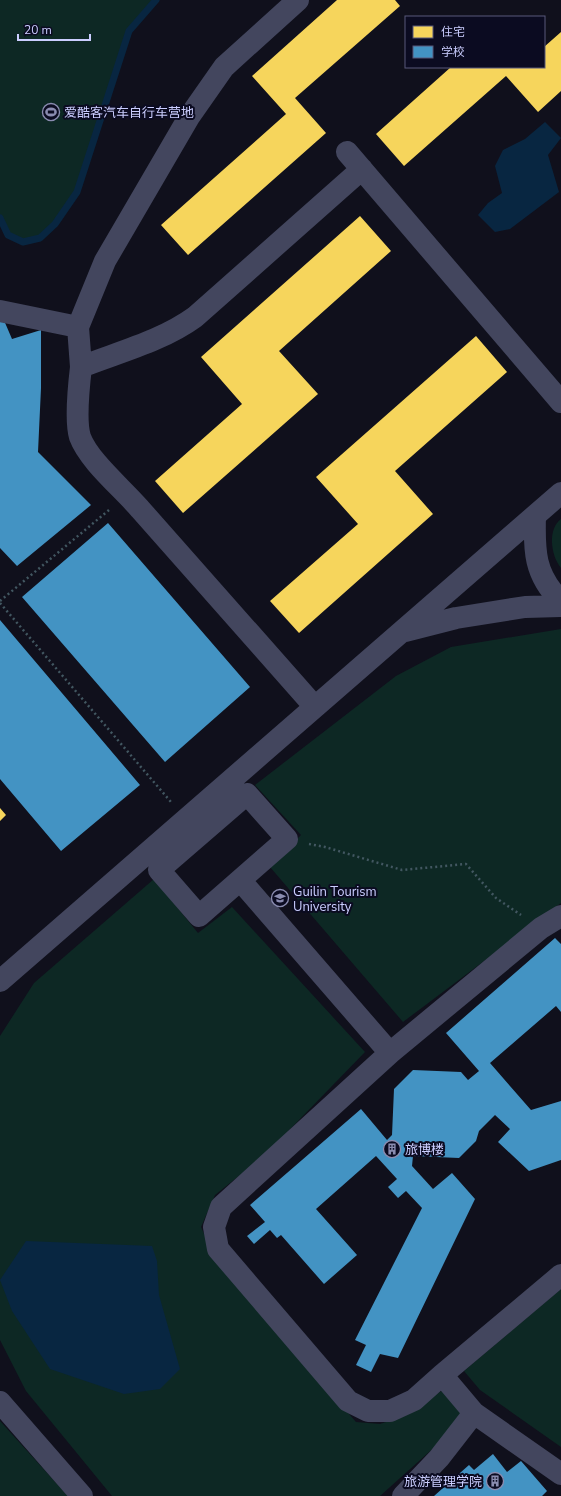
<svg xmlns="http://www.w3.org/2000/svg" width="561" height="1496" viewBox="0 0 561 1496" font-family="'Nunito Sans','Noto Sans SC',sans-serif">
  <rect width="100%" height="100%" fill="#10101c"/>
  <path fill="#0d2824" d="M 0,0 L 156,0 L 129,31 L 77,192 L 55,224 L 40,238 L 23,242 L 8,235 L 0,218 Z
    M 561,519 L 561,568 C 551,556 547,530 561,519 Z
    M 561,629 L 561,903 L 403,1022 L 270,867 L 301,835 L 255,785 L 396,676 L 451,647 Z
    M 154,879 L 198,933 L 232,907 L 365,1052 L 265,1155 L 215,1195 L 201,1227 L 215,1258 L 356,1422 L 380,1424 L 401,1417 L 443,1390 L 463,1413 L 438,1444 L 380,1496 L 112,1496 L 26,1391 L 0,1340 L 0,1036 L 34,983 Z
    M 561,1289 L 561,1447 L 480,1390 L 464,1371 Z
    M 0,1421 L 68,1496 L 0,1496 Z"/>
  <path fill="#082641" d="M 545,122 L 561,138 L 548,155 L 559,192 L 510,229 L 495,232 L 478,215 L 488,203 L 502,193 L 495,166 L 503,150 L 525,139 Z
    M 26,1241 L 152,1246 L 157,1261 L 159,1295 L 180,1369 L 160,1389 L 124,1394 L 50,1369 L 12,1311 L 0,1280 Z"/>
  <path fill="#f6d55c" d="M 337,0 L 395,0 L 400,6 L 295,98 L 326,133 L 188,255 L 161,225 L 286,114 L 252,76 Z
    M 561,32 L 561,91 L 538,112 L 506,76 L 404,166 L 376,134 L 451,67 L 544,67 L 544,47 Z
    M 360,216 L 391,251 L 279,351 L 318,394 L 183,513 L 155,481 L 242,404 L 201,357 Z
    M 476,336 L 507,372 L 395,471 L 433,514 L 299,633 L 270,601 L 358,524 L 316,477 Z
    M 0,808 L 6,815 L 0,821 Z"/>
  <path fill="#4393c3" d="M 3,318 L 12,339 L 41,330 L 41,388 L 38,452 L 91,505 L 17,566 L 0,548 L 0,319 Z
    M 108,523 L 250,687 L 165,762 L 22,597 Z
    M 0,620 L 140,785 L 61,851 L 0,779 Z
    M 555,938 L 561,944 L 561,1012 L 556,1006 L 490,1063 L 531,1110 L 561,1101 L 561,1160 L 529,1171 L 498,1142 L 510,1129 L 495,1115 L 479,1131 L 476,1141 L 459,1158 L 413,1156 L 412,1166 L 433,1189 L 452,1173 L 475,1199 L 398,1358 L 380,1354 L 371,1372 L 356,1365 L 366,1345 L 355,1340 L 422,1208 L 406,1191 L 398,1198 L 388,1187 L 397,1179 L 376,1156 L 316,1209 L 357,1255 L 324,1284 L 281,1235 L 277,1238 L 270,1230 L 254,1244 L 247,1236 L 265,1222 L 250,1205 L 361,1109 L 387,1140 L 392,1135 L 394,1089 L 413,1070 L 461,1072 L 468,1080 L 479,1071 L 446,1033 Z
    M 493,1454 L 507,1472 L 521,1461 L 547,1491 L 542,1496 L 434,1496 L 469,1465 L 474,1470 Z"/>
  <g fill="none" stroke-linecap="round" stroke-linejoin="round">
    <path stroke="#082641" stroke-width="7" d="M 0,218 L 8,235 L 23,242 L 40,238 L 55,224 L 77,192 L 129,31 L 156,0"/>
    <path stroke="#425761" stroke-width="2.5" stroke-dasharray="2 3" stroke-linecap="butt" d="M 0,601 L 109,510
      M 0,603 L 171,802
      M 309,844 L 325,847 L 402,870 L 466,864 L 496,898 L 521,915"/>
    <path stroke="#43465e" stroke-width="22" d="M 347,152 L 561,402
      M 0,311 L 78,327
      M 81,367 L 78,327 L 105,261 L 189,117 L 224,67 L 298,0
      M 535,516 C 534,550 534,575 561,601
      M 405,631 L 456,618 L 525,607 L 561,606
      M 315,707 C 256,641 198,575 140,509 C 122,488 89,461 80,437 C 75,421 79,384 81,367 C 119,352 162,341 195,317 L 362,169
      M 247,794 L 287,839 L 199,916 L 159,870 Z
      M 240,880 L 390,1053
      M 561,916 L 541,928 L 390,1053 L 221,1207 L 214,1227 L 218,1249 L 348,1401 L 368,1411 L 390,1411 L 414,1400 L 442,1375 L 561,1275
      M 0,981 L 561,493
      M 442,1375 L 474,1413 L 561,1474
      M 0,1402 L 82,1496
      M 403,1496 L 439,1458 L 474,1413"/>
  </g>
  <defs>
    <g id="stadium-ring" transform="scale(0.9)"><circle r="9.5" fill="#0b0b21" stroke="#8a8cb0" stroke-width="1.5"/><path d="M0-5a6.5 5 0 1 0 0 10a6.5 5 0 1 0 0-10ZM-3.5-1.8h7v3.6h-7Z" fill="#8a8cb0"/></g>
    <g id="university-ring" transform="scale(0.9)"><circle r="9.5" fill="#0b0b21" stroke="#8a8cb0" stroke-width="1.5"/><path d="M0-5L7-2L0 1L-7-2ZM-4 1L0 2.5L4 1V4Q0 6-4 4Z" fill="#8a8cb0"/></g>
    <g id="building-ring" transform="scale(0.9)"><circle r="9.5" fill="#0b0b21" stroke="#8a8cb0" stroke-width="1.5"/><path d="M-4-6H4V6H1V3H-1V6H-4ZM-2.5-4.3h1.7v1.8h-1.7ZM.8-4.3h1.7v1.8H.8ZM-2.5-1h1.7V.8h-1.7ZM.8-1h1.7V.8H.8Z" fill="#8a8cb0"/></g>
  </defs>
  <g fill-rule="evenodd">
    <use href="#stadium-ring" x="51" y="112"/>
    <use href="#university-ring" x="280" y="898"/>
    <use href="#building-ring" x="392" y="1149"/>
    <use href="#building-ring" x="495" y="1481"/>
  </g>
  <g text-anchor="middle" stroke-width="4" stroke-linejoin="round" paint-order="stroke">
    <g font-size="13" fill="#cbceff" stroke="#0b0b21" text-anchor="start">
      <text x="64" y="117">爱酷客汽车自行车营地</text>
      <text x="293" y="896">Guilin Tourism<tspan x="293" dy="15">University</tspan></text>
      <text x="405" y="1154">旅博楼</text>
      <text x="482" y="1486" text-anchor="end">旅游管理学院</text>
    </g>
  </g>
  <rect x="405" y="16" width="140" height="52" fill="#0b0b21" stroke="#58597a"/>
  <rect x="413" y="26" width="20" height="12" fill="#f6d55c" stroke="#58597a"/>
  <text x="441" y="36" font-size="12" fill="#cbceff">住宅</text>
  <rect x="413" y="46" width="20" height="12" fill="#4393c3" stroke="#58597a"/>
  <text x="441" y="56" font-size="12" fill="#cbceff">学校</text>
  <path d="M18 34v6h72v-6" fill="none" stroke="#cbceff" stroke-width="2"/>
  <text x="24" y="34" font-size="12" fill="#cbceff" stroke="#0b0b21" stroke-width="3" paint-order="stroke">20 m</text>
</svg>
